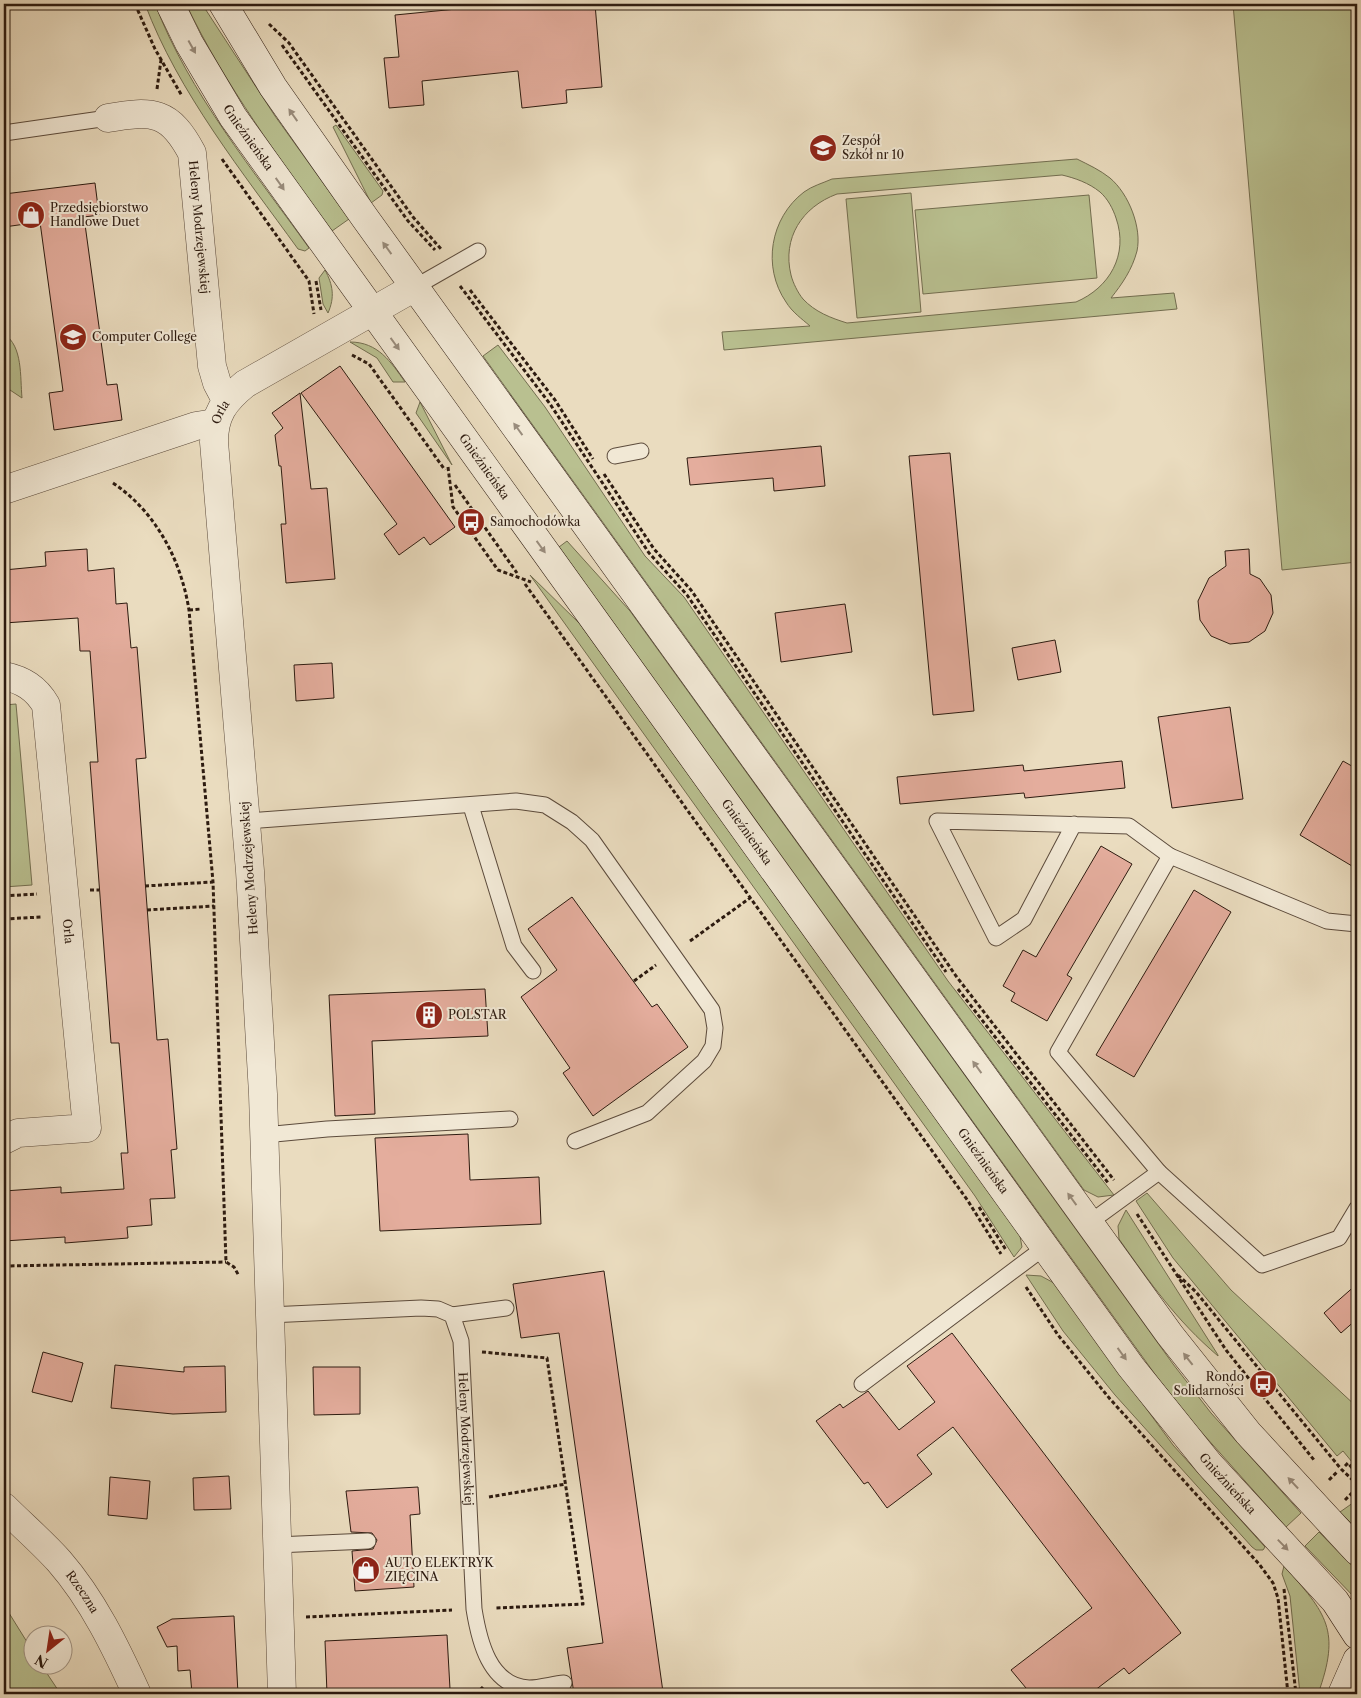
<svg xmlns="http://www.w3.org/2000/svg" width="1361" height="1698" viewBox="0 0 1361 1698" font-family="'Libre Caslon Text',serif">
  <rect width="100%" height="100%" fill="#eadcbf"/>
  <filter id="stains"><feTurbulence type="fractalNoise" baseFrequency=".004" numOctaves="4"/><feColorMatrix values="0 0 0 0 .2 0 0 0 0 .09 0 0 0 0 .02 0 0 0 .5 -.17"/></filter>
  <radialGradient id="worn" r=".72"><stop offset=".6" stop-color="#630" stop-opacity="0"/><stop offset="1" stop-color="#630" stop-opacity=".3"/></radialGradient>
  <path fill="#b9c090" stroke="#736e50" fill-rule="evenodd" d="M 145,4 L 155,4 C 189,93 254,171 309,248 L 305,251 L 298,249 C 243,173 178,92 145,4 Z
    M 186,4 L 202,4 L 275,116 L 349,219 L 332,231 C 279,158 225,85 186,4 Z
    M 1233,4 L 1357,4 L 1357,562 L 1282,570 Z
    M 336,125 L 383,191 L 382,195 L 371,203 L 333,127 Z
    M 1077,159 C 1089,165 1100,170 1110,178 C 1129,194 1142,228 1137,251 C 1132,270 1122,284 1111,298 L 1174,293 L 1177,309 L 724,350 L 722,332 L 810,326 C 802,319 792,312 786,302 C 762,267 770,218 804,192 C 812,186 823,183 832,179 ZM 1062,175 C 1075,178 1089,183 1100,192 C 1108,199 1113,209 1116,218 C 1129,255 1109,288 1076,302 L 847,323 C 831,318 815,312 803,299 C 798,293 793,283 791,275 C 782,238 802,207 837,194 Z
    M 911,193 L 921,312 L 857,318 L 846,199 Z
    M 1089,195 L 1097,278 L 923,294 L 915,210 Z
    M 325,270 C 333,285 335,297 328,313 L 323,304 L 319,278 Z
    M 4,334 C 23,346 20,377 22,398 L 4,386 Z
    M 350,342 C 378,342 391,362 405,382 L 393,382 L 377,358 Z
    M 498,345 L 545,407 L 645,556 L 684,597 L 948,981 L 1114,1195 L 1098,1197 L 1084,1190 L 483,356 Z
    M 420,402 L 452,465 L 416,413 Z
    M 567,541 L 630,611 L 1173,1364 L 1211,1413 L 1301,1513 L 1286,1527 L 1196,1426 L 1157,1377 L 559,547 Z
    M 530,575 L 580,624 L 1020,1236 L 1022,1247 L 1014,1257 L 975,1196 Z
    M 16,704 L 32,885 L 4,887 L 4,705 Z
    M 1147,1193 L 1231,1290 L 1357,1407 L 1357,1468 L 1343,1451 L 1337,1456 L 1173,1258 L 1136,1201 Z
    M 1126,1210 L 1218,1355 L 1218,1356 C 1176,1320 1151,1284 1119,1239 L 1118,1226 Z
    M 1026,1275 L 1041,1276 L 1054,1283 L 1173,1445 L 1265,1547 L 1263,1550 L 1256,1550 L 1252,1547 L 1115,1395 L 1063,1331 Z
    M 1357,1500 L 1357,1529 L 1340,1512 Z
    M 1319,1532 L 1357,1571 L 1357,1600 L 1305,1546 Z
    M 1284,1566 C 1327,1614 1341,1630 1318,1694 L 1300,1694 L 1290,1596 L 1282,1574 Z
    M 4,1605 L 32,1650 L 32,1666 L 42,1666 L 58,1690 L 70,1694 L 4,1694 Z"/>
  <path fill="#e4ad9d" stroke="#2d1b10" d="M 508,4 L 595,4 L 602,87 L 566,90 L 567,103 L 522,108 L 518,71 L 422,81 L 424,105 L 389,108 L 384,58 L 399,57 L 395,15 Z
    M 95,183 L 99,215 L 84,217 L 107,385 L 117,384 L 122,420 L 54,430 L 49,393 L 63,391 L 40,222 L 4,227 L 4,194 Z
    M 340,366 L 455,527 L 430,545 L 424,537 L 399,555 L 384,534 L 397,524 L 301,393 Z
    M 300,393 L 311,489 L 327,488 L 335,579 L 286,583 L 281,524 L 286,524 L 281,466 L 279,466 L 275,435 L 283,428 L 272,413 Z
    M 821,446 L 825,486 L 774,491 L 773,478 L 690,485 L 687,458 Z
    M 950,453 L 974,711 L 933,715 L 909,456 Z
    M 87,549 L 88,571 L 114,568 L 116,604 L 127,603 L 131,648 L 137,647 L 146,758 L 136,759 L 157,1040 L 168,1039 L 177,1149 L 171,1150 L 175,1198 L 150,1199 L 152,1225 L 127,1227 L 128,1238 L 65,1243 L 65,1237 L 4,1241 L 4,1191 L 61,1187 L 61,1193 L 124,1189 L 121,1153 L 128,1153 L 119,1043 L 111,1043 L 90,762 L 98,762 L 90,651 L 80,651 L 78,618 L 4,623 L 4,570 L 46,566 L 45,552 Z
    M 1249,549 L 1250,574 L 1260,579 L 1271,595 L 1273,613 L 1265,631 L 1249,642 L 1230,644 L 1211,636 L 1200,620 L 1198,601 L 1209,578 L 1226,566 L 1225,551 Z
    M 845,604 L 852,652 L 781,662 L 775,613 Z
    M 1055,640 L 1061,672 L 1018,680 L 1012,648 Z
    M 332,663 L 334,698 L 296,701 L 294,665 Z
    M 1230,707 L 1243,799 L 1172,808 L 1158,717 Z
    M 1122,761 L 1125,788 L 1025,798 L 1024,793 L 900,804 L 897,777 L 1023,765 L 1024,771 Z
    M 1343,761 L 1357,769 L 1357,869 L 1300,835 Z
    M 1101,846 L 1132,864 L 1067,975 L 1072,978 L 1047,1021 L 1011,1001 L 1015,993 L 1003,986 L 1023,950 L 1036,957 Z
    M 1194,890 L 1231,912 L 1134,1077 L 1096,1055 Z
    M 572,897 L 652,1007 L 657,1004 L 688,1047 L 593,1116 L 563,1073 L 570,1068 L 521,997 L 557,970 L 528,929 Z
    M 485,989 L 488,1036 L 372,1041 L 375,1114 L 335,1116 L 329,995 Z
    M 468,1134 L 470,1180 L 539,1177 L 541,1224 L 380,1231 L 375,1138 Z
    M 604,1271 L 663,1692 L 644,1694 L 574,1694 L 567,1648 L 603,1643 L 559,1333 L 521,1338 L 513,1284 Z
    M 1357,1284 L 1357,1319 L 1341,1333 L 1324,1313 Z
    M 952,1333 L 1181,1633 L 1129,1674 L 1124,1668 L 1090,1694 L 1031,1694 L 1011,1670 L 1092,1608 L 953,1427 L 917,1455 L 932,1474 L 887,1508 L 868,1482 L 864,1484 L 816,1421 L 840,1404 L 843,1408 L 868,1391 L 899,1430 L 935,1402 L 907,1366 Z
    M 43,1352 L 83,1363 L 72,1402 L 32,1392 Z
    M 115,1365 L 184,1372 L 184,1367 L 225,1366 L 226,1412 L 173,1414 L 111,1408 Z
    M 313,1367 L 360,1367 L 360,1414 L 314,1415 Z
    M 229,1476 L 231,1509 L 194,1510 L 193,1478 Z
    M 110,1477 L 150,1481 L 147,1519 L 108,1515 Z
    M 418,1487 L 420,1514 L 410,1515 L 414,1587 L 355,1591 L 352,1551 L 373,1549 L 377,1540 L 372,1533 L 351,1532 L 346,1491 Z
    M 234,1616 L 238,1694 L 192,1694 L 190,1670 L 178,1671 L 177,1646 L 167,1647 L 157,1627 L 172,1619 Z
    M 447,1635 L 450,1689 L 381,1694 L 327,1694 L 325,1641 Z"/>
  <g fill="none" stroke-linecap="round" stroke-linejoin="round">
    <g stroke="#5c4b3c" stroke-width="17">
      <g id="lane">
        <path d="M 4,133 L 108,118"/>
        <path d="M 415,287 L 478,251"/>
        <path d="M 615,456 L 641,451"/>
        <path d="M 471,806 L 514,946 L 533,971"/>
        <path d="M 247,821 L 516,801 L 545,805 L 572,822 L 592,840 L 712,1010 L 715,1028 L 713,1046 L 704,1061 L 647,1113 L 575,1141"/>
        <path d="M 1074,824 L 1024,919 L 996,938 L 937,821 L 1129,826 L 1170,856 L 1327,921 L 1357,924"/>
        <path d="M 264,1135 L 327,1129 L 510,1119"/>
        <path d="M 1159,1172 L 1058,1052 L 1170,856"/>
        <path d="M 1089,1223 L 1159,1172 L 1262,1265 L 1339,1238 L 1357,1208"/>
        <path id="s1" d="M 269,1315 L 421,1308 L 438,1309 L 452,1315 L 461,1341 L 474,1609 C 479,1640 489,1686 529,1688 C 540,1688 553,1684 564,1683"/>
        <path d="M 452,1315 L 506,1308"/>
        <path d="M 862,1384 L 1045,1247"/>
        <path d="M 276,1545 L 368,1541"/>
      </g>
    </g>
    <g stroke="#5c4b3c" stroke-width="29">
      <g id="street">
        <path id="s2" d="M 108,118 C 153,110 170,111 192,153 L 212,366 L 217,383 L 226,400"/>
        <path d="M 4,490 L 196,426 L 215,423"/>
        <path id="s3" d="M 4,676 C 23,680 36,688 46,705 L 87,1128 L 18,1133 L 4,1140"/>
        <path id="s4" d="M 4,1507 C 22,1525 42,1542 59,1561 C 93,1600 116,1648 137,1694"/>
        <path id="s5" d="M 282,1694 L 263,1094 L 250,871 L 214,442 C 214,415 224,401 245,384 L 415,287"/>
      </g>
    </g>
    <g stroke="#2d1b10" stroke-width="29">
      <g id="secondary">
        <path id="s6" d="M 170,4 L 189,43 L 233,117 L 1131,1367 L 1209,1464 L 1335,1601 L 1357,1635"/>
        <path d="M 223,4 L 273,87 L 365,218 L 1170,1335 L 1248,1433 L 1357,1551"/>
        <path d="M 1342,1694 L 1357,1660"/>
      </g>
    </g>
    <path stroke="#2d1b10" stroke-width="3" stroke-dasharray="4 2.5" stroke-linecap="butt" d="M 135,4 L 155,49 L 182,96
      M 269,24 L 289,43 L 413,217 L 441,249
      M 282,45 L 408,221 L 435,250
      M 157,89 L 161,60
      M 222,159 L 309,281 L 314,314
      M 316,281 L 321,310
      M 460,286 L 550,404 L 649,553 L 687,595 L 946,972
      M 470,290 L 555,400 L 593,459
      M 352,355 L 369,364 L 445,470
      M 448,467 L 453,507 L 498,570 L 531,582
      M 604,474 L 654,549 L 691,590 L 956,976 L 1114,1180
      M 113,483 C 156,512 181,560 189,610 L 213,882 L 226,1262 L 234,1267 L 239,1276
      M 455,485 L 517,573
      M 525,584 L 968,1201 L 1001,1254
      M 189,610 L 201,609
      M 145,886 L 213,882
      M 90,890 L 99,890
      M 4,896 L 37,894
      M 147,910 L 214,906
      M 4,919 L 41,917
      M 690,941 L 750,898
      M 634,981 L 656,965
      M 958,989 L 1109,1184
      M 979,1207 L 1006,1250
      M 1137,1214 L 1226,1350 L 1314,1460
      M 4,1266 L 226,1262
      M 1178,1275 L 1196,1292 L 1341,1469 L 1357,1484
      M 1026,1287 L 1058,1335 L 1110,1399 L 1259,1564 L 1273,1583 L 1278,1598 L 1288,1694
      M 482,1352 L 547,1358 L 583,1604 L 496,1608
      M 1345,1466 L 1348,1463 L 1357,1474
      M 1329,1480 L 1338,1471
      M 489,1497 L 566,1484
      M 1345,1500 L 1357,1488
      M 1284,1589 L 1296,1694
      M 306,1617 L 452,1610
      M 476,1694 L 483,1687"/>
    <use href="#lane" stroke="#f1e8d5" stroke-width="15"/>
    <use href="#street" stroke="#f1e8d5" stroke-width="28"/>
    <use href="#secondary" stroke="#f1e8d5" stroke-width="28"/>
  </g>
  <defs><path id="oneway-solid" d="M-6-.8H1V-3.2L6.5 0L1 3.2V.8H-6Z" transform="scale(1.25)"/></defs>
  <g fill="#998c7c">
    <use href="#oneway-solid" transform="translate(192 47) rotate(61)"/>
    <use href="#oneway-solid" transform="translate(293 115) rotate(-125)"/>
    <use href="#oneway-solid" transform="translate(280 184) rotate(55)"/>
    <use href="#oneway-solid" transform="translate(387 248) rotate(-126)"/>
    <use href="#oneway-solid" transform="translate(395 344) rotate(54)"/>
    <use href="#oneway-solid" transform="translate(518 429) rotate(-126)"/>
    <use href="#oneway-solid" transform="translate(541 547) rotate(54)"/>
    <use href="#oneway-solid" transform="translate(977 1067) rotate(-126)"/>
    <use href="#oneway-solid" transform="translate(1072 1199) rotate(-126)"/>
    <use href="#oneway-solid" transform="translate(1122 1354) rotate(54)"/>
    <use href="#oneway-solid" transform="translate(1188 1359) rotate(-128)"/>
    <use href="#oneway-solid" transform="translate(1293 1483) rotate(-133)"/>
    <use href="#oneway-solid" transform="translate(1283 1545) rotate(46)"/>
  </g>
  <defs>
    <g id="school-disc" transform="scale(1.4375)"><circle r="9.5" fill="#8f2418" stroke="#f1e8d5"/><path d="M0-5L7-2L0 1L-7-2ZM-4 1L0 2.5L4 1V4Q0 6-4 4Z" fill="#fff"/></g>
    <g id="shop-disc" transform="scale(1.4375)"><circle r="9.5" fill="#8f2418" stroke="#f1e8d5"/><path d="M-5-2.5h2.3a2.7 3.5 0 0 1 5.4 0H5L5.5 6h-11ZM-1.5-2.5h3a1.5 2.3 0 0 0-3 0Z" fill="#fff"/></g>
    <g id="bus-disc" transform="scale(1.4375)"><circle r="9.5" fill="#8f2418" stroke="#f1e8d5"/><path d="M-5-6H5V4H4V6H2V4H-2V6H-4V4H-5ZM-3.5-4V0h7V-4ZM-3.5 1.2v1.5H-2V1.2ZM2 1.2v1.5H3.5V1.2Z" fill="#fff"/></g>
    <g id="building-disc" transform="scale(1.4375)"><circle r="9.5" fill="#8f2418" stroke="#f1e8d5"/><path d="M-4-6H4V6H1V3H-1V6H-4ZM-2.5-4.3h1.7v1.8h-1.7ZM.8-4.3h1.7v1.8H.8ZM-2.5-1h1.7V.8h-1.7ZM.8-1h1.7V.8H.8Z" fill="#fff"/></g>
  </defs>
  <g fill-rule="evenodd">
    <use href="#school-disc" x="823" y="148"/>
    <use href="#shop-disc" x="31" y="215"/>
    <use href="#school-disc" x="73" y="337"/>
    <use href="#bus-disc" x="471" y="522"/>
    <use href="#building-disc" x="429" y="1015"/>
    <use href="#bus-disc" x="1263" y="1384"/>
    <use href="#shop-disc" x="366" y="1570"/>
  </g>
  <g text-anchor="middle" stroke-width="4" stroke-linejoin="round" paint-order="stroke">
    <g font-size="12" fill="#2d1b10" stroke="#f1e8d5">
      <text dy="4" stroke="none"><textPath href="#s6" startOffset="155">Gnieźnieńska</textPath></text>
      <text dy="4" stroke="none"><textPath href="#s2" startOffset="176">Heleny Modrzejewskiej</textPath></text>
      <text dy="4" stroke="none"><textPath href="#s5" startOffset="1285">Orla</textPath></text>
      <text dy="4" stroke="none"><textPath href="#s6" startOffset="560">Gnieźnieńska</textPath></text>
      <text dy="4" stroke="none"><textPath href="#s6" startOffset="1010">Gnieźnieńska</textPath></text>
      <text transform="translate(249 868) rotate(-94)" y="4">Heleny Modrzejewskiej</text>
      <text dy="4" stroke="none"><textPath href="#s3" startOffset="280">Orla</textPath></text>
      <text dy="4" stroke="none"><textPath href="#s6" startOffset="1415">Gnieźnieńska</textPath></text>
      <text dy="4" stroke="none"><textPath href="#s1" startOffset="310">Heleny Modrzejewskiej</textPath></text>
      <text dy="4" stroke="none"><textPath href="#s6" startOffset="1820">Gnieźnieńska</textPath></text>
      <text dy="4" stroke="none"><textPath href="#s4" startOffset="116">Rzeczna</textPath></text>
    </g>
    <g font-size="12" fill="#2d1b10" stroke="#f1e8d5" text-anchor="start">
      <text x="842" y="145">Zespół<tspan x="842" dy="14">Szkół nr 10</tspan></text>
      <text x="50" y="212">Przedsiębiorstwo<tspan x="50" dy="14">Handlowe Duet</tspan></text>
      <text x="92" y="341">Computer College</text>
      <text x="490" y="526">Samochodówka</text>
      <text x="448" y="1019">POLSTAR</text>
      <text x="1244" y="1381" text-anchor="end">Rondo<tspan x="1244" dy="14">Solidarności</tspan></text>
      <text x="385" y="1567">AUTO ELEKTRYK<tspan x="385" dy="14">ZIĘCINA</tspan></text>
    </g>
  </g>
  <rect width="1361" height="1698" fill="none" stroke="#eadcbf" stroke-width="20"/>
  <rect x="5" y="5" width="1351" height="1688" fill="none" stroke="#2d1b10" stroke-width="2.5"/>
  <rect x="10" y="10" width="1341" height="1678" fill="none" stroke="#2d1b10"/>
  <g transform="translate(48 1650) rotate(210)"><circle r="24" fill="#f1e8d5" stroke="#a39686"/>
  <path d="M0-4L9 19L0 12L-9 19Z" fill="#8f2418"/>
  <text y="-8" font-size="14" font-weight="bold" text-anchor="middle" fill="#2d1b10">N</text>
  </g>
  <rect width="100%" height="100%" filter="url(#stains)"/>
  <rect width="100%" height="100%" fill="url(#worn)"/>
</svg>
